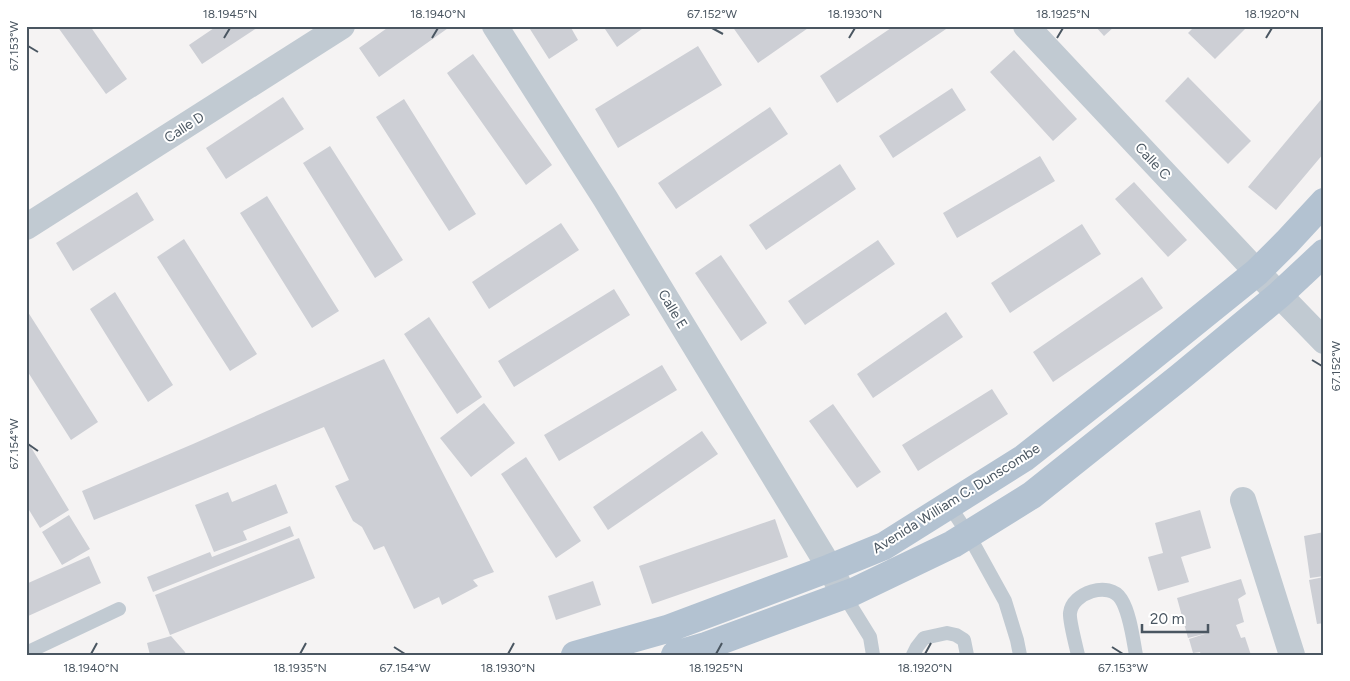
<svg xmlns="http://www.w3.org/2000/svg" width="1350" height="681" viewBox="0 0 1350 681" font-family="Figtree,sans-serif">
  <rect width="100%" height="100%" fill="#f5f3f3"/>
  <path fill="#cdcfd5" d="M 57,26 L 90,26 L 127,79 L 106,94 Z
    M 217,26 L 260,26 L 202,64 L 189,45 Z
    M 390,26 L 451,26 L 379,77 L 359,48 Z
    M 528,26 L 570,26 L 578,40 L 549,59 Z
    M 603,26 L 646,26 L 617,47 Z
    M 732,26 L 811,26 L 758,63 Z
    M 894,26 L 948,26 L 949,27 L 837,103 L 820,76 Z
    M 1095,26 L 1115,26 L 1104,36 Z
    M 1195,26 L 1248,26 L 1215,59 L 1188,33 Z
    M 698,46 L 722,85 L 618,148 L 595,109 Z
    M 1014,50 L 1077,119 L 1053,141 L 990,72 Z
    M 473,54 L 552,165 L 526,185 L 447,73 Z
    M 1188,77 L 1251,141 L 1228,164 L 1165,101 Z
    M 952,88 L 966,110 L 893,158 L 879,136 Z
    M 1324,96 L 1324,153 L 1276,210 L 1248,187 Z
    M 283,97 L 304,129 L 226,179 L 206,148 Z
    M 404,99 L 476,214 L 449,231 L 376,117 Z
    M 770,107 L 788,134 L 676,209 L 658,183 Z
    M 330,146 L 403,260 L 375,278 L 303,163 Z
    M 1040,156 L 1055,181 L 957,238 L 943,213 Z
    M 840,164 L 856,189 L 766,250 L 749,225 Z
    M 1134,182 L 1187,240 L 1168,257 L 1115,199 Z
    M 137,192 L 154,220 L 73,271 L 56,243 Z
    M 267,196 L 339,311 L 312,328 L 240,213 Z
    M 561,223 L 579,250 L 489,309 L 472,282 Z
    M 1082,224 L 1101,254 L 1010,313 L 991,283 Z
    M 184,239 L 257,354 L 230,371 L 157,257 Z
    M 878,240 L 895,264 L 805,325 L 788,301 Z
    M 721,255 L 767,323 L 741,341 L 695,273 Z
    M 1142,277 L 1163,308 L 1053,382 L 1033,352 Z
    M 614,289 L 630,315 L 514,387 L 498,361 Z
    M 115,292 L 173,385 L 148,402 L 90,309 Z
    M 26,309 L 98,422 L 71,440 L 26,369 Z
    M 946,312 L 963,337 L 873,398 L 857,374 Z
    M 429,317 L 482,397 L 457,414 L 404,334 Z
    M 384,359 L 494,572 L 473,580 L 478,586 L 442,605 L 439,597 L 414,609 L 384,546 L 374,550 L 362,527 L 353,521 L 335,486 L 349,480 L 324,427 L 94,520 L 82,491 L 193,444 Z
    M 662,365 L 677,390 L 559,461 L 544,435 Z
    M 992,389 L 1008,414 L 918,471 L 902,445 Z
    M 484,403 L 515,443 L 471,477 L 440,438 Z
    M 833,404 L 881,472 L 857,488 L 809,421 Z
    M 702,431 L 718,454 L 608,530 L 593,507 Z
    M 26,439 L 69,510 L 40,528 L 26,505 Z
    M 526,457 L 581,541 L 556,558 L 501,474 Z
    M 276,484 L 288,513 L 243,531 L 247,540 L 214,552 L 195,505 L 228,492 L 232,502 Z
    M 1200,510 L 1211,548 L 1181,557 L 1189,582 L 1158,591 L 1148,557 L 1163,553 L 1155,523 Z
    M 69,515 L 90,549 L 62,565 L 42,532 Z
    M 775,519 L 788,557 L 652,604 L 639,566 Z
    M 290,526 L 294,536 L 153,592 L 147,577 L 210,552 L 212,557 Z
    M 1324,532 L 1324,576 L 1310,578 L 1304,536 Z
    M 299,538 L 315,578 L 170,635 L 155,595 Z
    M 89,556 L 101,583 L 26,617 L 26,584 Z
    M 1324,577 L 1324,623 L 1317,624 L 1309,580 Z
    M 1241,579 L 1246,594 L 1238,599 L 1244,622 L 1236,625 L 1241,638 L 1245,637 L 1251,655 L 1201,655 L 1200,652 L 1193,653 L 1189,639 L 1208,633 L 1188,638 L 1177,598 Z
    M 593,581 L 601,605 L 556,620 L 548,596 Z
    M 171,636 L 185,652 L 186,655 L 150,655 L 147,643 Z"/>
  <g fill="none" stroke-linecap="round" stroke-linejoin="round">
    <path stroke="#c1cad2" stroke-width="14" d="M 949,505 L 968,534 L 1005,601 L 1017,640 L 1020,655
      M 844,595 L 870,637 L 873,655
      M 26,653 L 119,609
      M 913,655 L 917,647 L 924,638 L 947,633 L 956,635 L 964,640 L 967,655
      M 1078,655 C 1076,646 1069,620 1070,613 C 1072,593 1109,580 1121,599 C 1130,613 1133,639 1136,655"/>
    <path stroke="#c1cad2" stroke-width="26" d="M 495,26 L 605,198 L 830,568 L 844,595
      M 1026,26 L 1257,272 L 1324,341
      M 26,227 L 342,26
      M 1243,500 L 1292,655"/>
    <path stroke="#b3c2d1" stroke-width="28" d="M 575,655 L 667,629 L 830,568 L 884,546 L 1024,458 L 1132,373 L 1257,272 L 1287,242 L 1324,202
      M 675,655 L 706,646 L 853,592 L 953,544 L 1032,495 L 1180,377 L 1279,295 L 1324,253"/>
  </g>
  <path fill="none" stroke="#4a5661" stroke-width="2" d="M 712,28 L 723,34M 224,38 L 230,28M 432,38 L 438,28M 849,38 L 855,28M 1057,38 L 1063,28M 1266,38 L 1272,28M 28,46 L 38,52M 1312,360 L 1322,366M 28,444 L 38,451M 394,647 L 405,654M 1112,647 L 1123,654M 91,654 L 97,643M 300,654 L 306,643M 508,654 L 514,643M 716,654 L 722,643M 925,654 L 931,643"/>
  <g text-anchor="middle" stroke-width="4" stroke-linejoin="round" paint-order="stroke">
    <g font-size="14" fill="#4a5661" stroke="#fff">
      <text transform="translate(184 127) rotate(-33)" y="5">Calle D</text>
      <text transform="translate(1153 161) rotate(47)" y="5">Calle C</text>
      <text transform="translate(673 309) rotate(59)" y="5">Calle E</text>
      <text transform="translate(956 498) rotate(-32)" y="5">Avenida William C. Dunscombe</text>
    </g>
  </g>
  <rect width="1350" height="681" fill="none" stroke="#ffffff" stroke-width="55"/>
  <path d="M1142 624v8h66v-8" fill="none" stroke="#4a5661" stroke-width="2.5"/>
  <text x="1150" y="624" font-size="15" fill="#4a5661" stroke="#ffffff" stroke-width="4" paint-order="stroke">20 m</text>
  <rect x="28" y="28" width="1294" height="626" fill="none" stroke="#4a5661" stroke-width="2"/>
  <g font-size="12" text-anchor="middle" fill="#4a5661">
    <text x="230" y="18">18.1945°N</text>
    <text x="438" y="18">18.1940°N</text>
    <text x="712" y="18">67.152°W</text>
    <text x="855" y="18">18.1930°N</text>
    <text x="1063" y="18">18.1925°N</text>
    <text x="1272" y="18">18.1920°N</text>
    <text transform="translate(14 46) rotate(-90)" y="4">67.153°W</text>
    <text transform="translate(1336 366) rotate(-90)" y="4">67.152°W</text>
    <text transform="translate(14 444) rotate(-90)" y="4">67.154°W</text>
    <text x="91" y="672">18.1940°N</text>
    <text x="300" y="672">18.1935°N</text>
    <text x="405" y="672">67.154°W</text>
    <text x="508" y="672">18.1930°N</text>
    <text x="716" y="672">18.1925°N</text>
    <text x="925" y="672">18.1920°N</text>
    <text x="1123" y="672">67.153°W</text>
  </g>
</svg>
